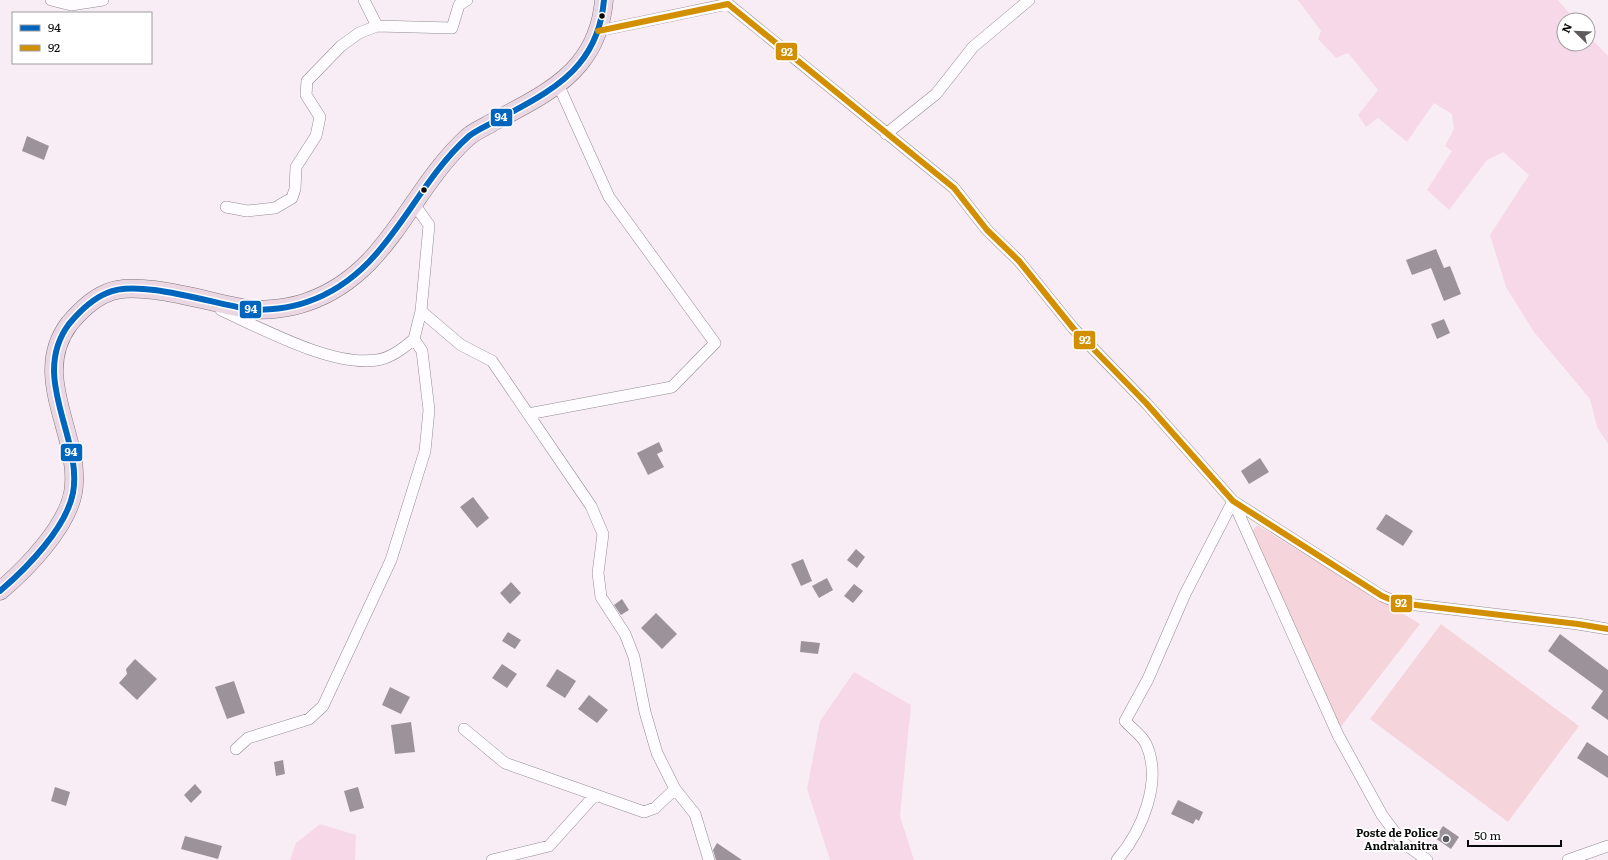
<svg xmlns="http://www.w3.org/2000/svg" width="1608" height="860" viewBox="0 0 1608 860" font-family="Literata,serif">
  <rect width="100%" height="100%" fill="#f9edf5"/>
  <path fill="#f7d8e8" d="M 1298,0 L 1558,0 L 1575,20 L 1564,20 L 1564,44 L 1588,44 L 1588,35 L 1608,56 L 1608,444 L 1597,427 L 1590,399 L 1534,332 L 1506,287 L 1490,235 L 1529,175 L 1503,152 L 1487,160 L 1449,210 L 1427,190 L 1452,151 L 1445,146 L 1454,129 L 1452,114 L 1434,103 L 1407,142 L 1378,118 L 1366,127 L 1358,115 L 1378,90 L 1348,53 L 1336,58 L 1318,39 L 1321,31 Z
    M 854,672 L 911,705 L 900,816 L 914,860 L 830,860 L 807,789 L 820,721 Z
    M 320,824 L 356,835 L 355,860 L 290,860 L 296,843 Z"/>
  <path fill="#f5d5db" d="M 1257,525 L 1420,624 L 1339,729 L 1250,534 Z
    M 1441,624 L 1579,726 L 1508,822 L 1370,719 Z"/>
  <path fill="#9c939a" d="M 27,136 L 49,146 L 44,160 L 22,151 Z
    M 1436,249 L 1444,268 L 1450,266 L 1461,294 L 1444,301 L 1431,268 L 1412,275 L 1406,260 Z
    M 1444,319 L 1450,333 L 1437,339 L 1431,324 Z
    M 659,442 L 663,451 L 657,454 L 664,467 L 648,475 L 637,453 Z
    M 1260,458 L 1269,472 L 1249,484 L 1241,471 Z
    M 473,497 L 489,518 L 477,528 L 460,507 Z
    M 1386,514 L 1413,531 L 1403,546 L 1376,529 Z
    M 856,549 L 865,557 L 857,568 L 847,560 Z
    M 803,559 L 812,581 L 801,586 L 791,564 Z
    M 827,578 L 833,590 L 819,598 L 812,586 Z
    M 511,582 L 521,593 L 510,604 L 500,593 Z
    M 854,584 L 863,591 L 853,603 L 844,596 Z
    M 622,599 L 629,610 L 621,615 L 614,605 Z
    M 656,613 L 677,634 L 662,649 L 641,628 Z
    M 508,632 L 521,640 L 515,649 L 502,641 Z
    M 1560,634 L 1608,670 L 1608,720 L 1591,708 L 1603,691 L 1548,651 Z
    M 801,641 L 820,643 L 818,654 L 800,652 Z
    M 135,659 L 157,679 L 137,700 L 119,683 L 127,674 L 126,669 Z
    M 502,664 L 517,674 L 507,688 L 492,678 Z
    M 557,669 L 576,681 L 565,698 L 546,686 Z
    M 234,681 L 245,713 L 227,719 L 215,687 Z
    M 390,687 L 410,697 L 401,714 L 382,705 Z
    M 589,695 L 608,710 L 597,723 L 578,709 Z
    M 411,722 L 415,752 L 395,754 L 391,725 Z
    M 1587,742 L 1608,756 L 1608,778 L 1577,758 Z
    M 283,760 L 285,774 L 276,776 L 274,762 Z
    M 195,784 L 202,792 L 191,803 L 184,795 Z
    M 55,787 L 70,792 L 66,806 L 51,801 Z
    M 358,787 L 364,808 L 350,812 L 344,791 Z
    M 1178,800 L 1203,812 L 1199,821 L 1196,819 L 1193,824 L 1171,814 Z
    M 1443,826 L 1459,837 L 1451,849 L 1435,838 Z
    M 185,836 L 222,846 L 218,859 L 181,849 Z
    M 717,843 L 742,860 L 716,860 L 713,850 Z"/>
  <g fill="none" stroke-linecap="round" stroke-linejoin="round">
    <g stroke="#928c90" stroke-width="12">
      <path id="minor" d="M 51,0 L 71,5 L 103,0
        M 364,0 L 377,26 L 452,28 L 459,5 L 467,0
        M 598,31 L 728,4 L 954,188 L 987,230 L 1019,261 L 1073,328 L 1146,403 L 1233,501 L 1382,596 L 1399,603 L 1578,624 L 1608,629
        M 886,134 L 936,94 L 973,47 L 1029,0
        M 226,207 L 247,211 L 275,208 L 292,198 L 295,189 L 296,167 L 316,136 L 320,117 L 306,95 L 307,81 L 341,46 L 359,33 L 377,26
        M 221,310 C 263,329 332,367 377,360 C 391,358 404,348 414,339
        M 421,311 L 461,345 L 492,361 L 591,506 L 603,534 L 598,573 L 601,597 L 625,634 L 634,657 L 645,712 L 657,753 L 675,789 L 655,808 L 644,812 L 505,763 L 464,729
        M 528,414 L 672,387 L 715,343 L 609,197 L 558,84
        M 1233,501 L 1338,735 L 1382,815 L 1402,842 L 1427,860
        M 236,749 L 248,738 L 309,719 L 323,706 L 391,560 L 425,451 L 429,410 L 422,351 L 414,339 L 421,311 L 429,225 L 414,204
        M 675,789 L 695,814 L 709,860
        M 492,860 L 549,846 L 595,795
        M 1117,860 C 1142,831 1163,781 1146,744 C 1142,735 1131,728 1125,721 L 1148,679 L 1185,594 L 1233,501
        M 1568,860 L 1608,846"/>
    </g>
    <g stroke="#7f7a7d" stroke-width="19">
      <path id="primary" d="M 0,591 C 27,568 66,528 73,493 C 83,437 29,378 69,324 C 79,312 92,299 107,293 C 137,278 214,304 248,309 C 267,311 290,308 307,302 C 389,274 409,190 468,137 C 475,131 485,127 493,122 C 521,107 559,89 579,64 C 594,46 602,23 604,0"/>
    </g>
    <use href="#minor" stroke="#fefcfe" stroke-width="11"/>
    <use href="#primary" stroke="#ebd6e4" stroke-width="18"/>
    <g stroke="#fff" stroke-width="9">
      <path id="bus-1" d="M 0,591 C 27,568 66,528 73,493 C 83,437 29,378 69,324 C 79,312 92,299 107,293 C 137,278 214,304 248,309 C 267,311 290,308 307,302 C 389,274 409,190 468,137 C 475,131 485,127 493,122 C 521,107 559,89 579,64 C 594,46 602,23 604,0"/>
    </g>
    <g stroke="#fff" stroke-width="9">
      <path id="bus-2" d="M 598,31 L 728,4 L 954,188 L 987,230 L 1019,261 L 1073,328 L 1146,403 L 1233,501 L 1382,596 L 1399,603 L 1578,624 L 1608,629"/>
    </g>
    <use href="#bus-1" stroke="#0065bd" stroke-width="6"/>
    <use href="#bus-2" stroke="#d38f02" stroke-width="6"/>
  </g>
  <g fill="#0a0a0a" stroke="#fff" stroke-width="1.5">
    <circle cx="602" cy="16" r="3.5"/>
    <circle cx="424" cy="190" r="3.5"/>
  </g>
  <circle fill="#5e595c" stroke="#fff" stroke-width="1.5" cx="1446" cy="839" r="4"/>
  <g text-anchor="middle" stroke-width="4" stroke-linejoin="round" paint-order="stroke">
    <g font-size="11" font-weight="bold" fill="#0a0a0a" stroke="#fff" text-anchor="end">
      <text x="1438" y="837">Poste de Police<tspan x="1438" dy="13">Andralanitra</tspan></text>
    </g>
  </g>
  <g stroke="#fff" stroke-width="1.5">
    <rect x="775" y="42" width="23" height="19" rx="4" fill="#d38f02"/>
    <rect x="490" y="108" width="23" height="19" rx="4" fill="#0065bd"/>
    <rect x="239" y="300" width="23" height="19" rx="4" fill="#0065bd"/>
    <rect x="1073" y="330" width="23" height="20" rx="4" fill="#d38f02"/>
    <rect x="60" y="443" width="23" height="19" rx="4" fill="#0065bd"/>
    <rect x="1390" y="594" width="23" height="19" rx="4" fill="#d38f02"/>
  </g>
  <g font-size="11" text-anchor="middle" font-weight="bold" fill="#fff">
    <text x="787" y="56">92</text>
    <text x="501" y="121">94</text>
    <text x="251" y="313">94</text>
    <text x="1085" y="344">92</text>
    <text x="71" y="456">94</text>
    <text x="1401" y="607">92</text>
  </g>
  <rect x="12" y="12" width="140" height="52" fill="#ffffff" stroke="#9d9d9d"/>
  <rect x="20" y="25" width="20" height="6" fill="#0065bd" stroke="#9d9d9d"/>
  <text x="48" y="32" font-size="12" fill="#0a0a0a">94</text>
  <rect x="20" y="45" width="20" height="6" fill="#d38f02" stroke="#9d9d9d"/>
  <text x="48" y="52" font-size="12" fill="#0a0a0a">92</text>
  <g transform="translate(1576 32) rotate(293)"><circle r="19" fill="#ffffff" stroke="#9d9d9d"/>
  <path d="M0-3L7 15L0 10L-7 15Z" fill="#5e595c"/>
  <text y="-6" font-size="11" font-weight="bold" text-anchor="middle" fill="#0a0a0a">N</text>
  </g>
  <path d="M1468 840v6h93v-6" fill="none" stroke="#0a0a0a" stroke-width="2"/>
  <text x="1474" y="840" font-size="12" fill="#0a0a0a" stroke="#ffffff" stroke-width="3" paint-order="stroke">50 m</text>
</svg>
